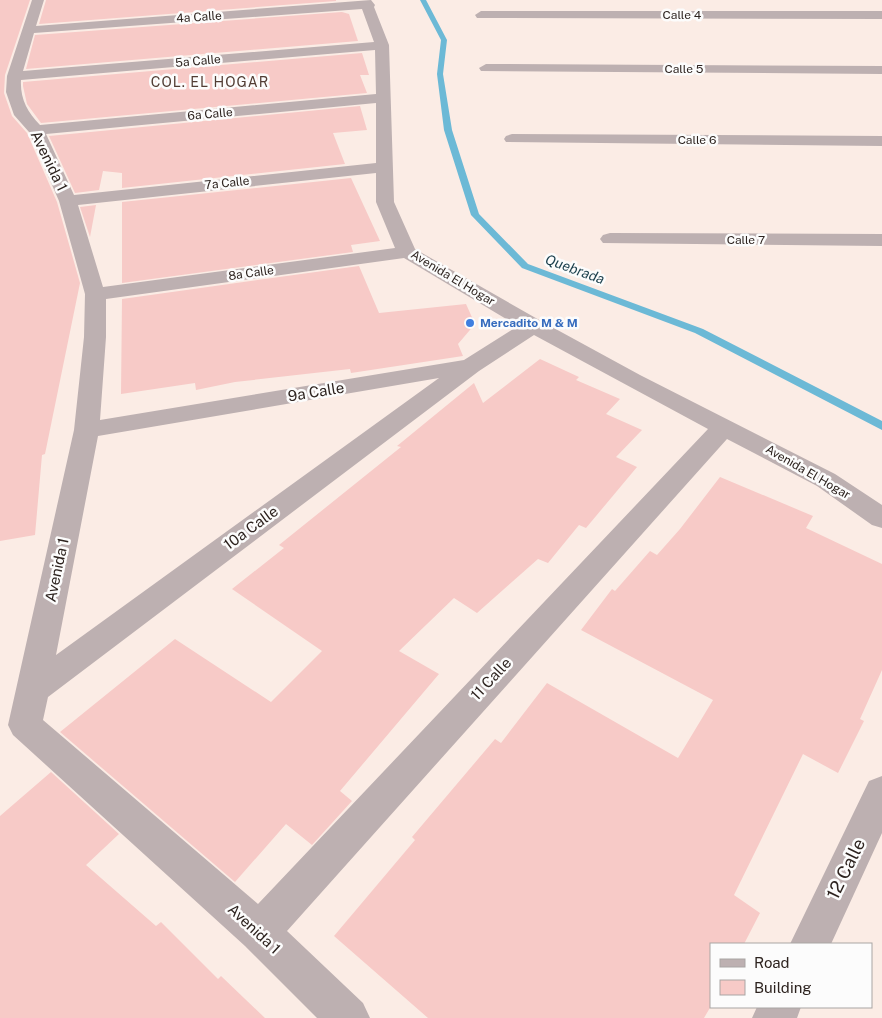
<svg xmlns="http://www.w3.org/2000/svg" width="882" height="1018" viewBox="0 0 882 1018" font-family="'Public Sans',sans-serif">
  <rect width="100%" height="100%" fill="#fbece5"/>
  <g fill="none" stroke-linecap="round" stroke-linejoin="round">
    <path fill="#6cb9d6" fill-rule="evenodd" d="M 420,0 L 426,0 L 447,40 L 443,74 L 452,130 L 479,214 L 528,264 L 703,329 L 882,421 L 882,430 L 695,333 L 522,268 L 471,215 L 444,130 L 437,74 L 441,40 Z"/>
  </g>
  <path fill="#f7cac7" d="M 0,0 L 30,0 L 5,75 L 4,93 L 12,116 L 27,133 L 57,202 L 80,283 L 45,454 L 42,455 L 35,535 L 0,541 Z
    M 46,0 L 336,0 L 336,1 L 39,24 Z
    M 342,12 L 349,14 L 358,41 L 26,69 L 35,35 Z
    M 362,53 L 369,75 L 360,75 L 367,93 L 41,123 L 27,104 L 23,86 L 23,82 Z
    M 360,106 L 367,130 L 333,133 L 345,164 L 122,188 L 122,173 L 103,171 L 99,190 L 75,193 L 49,136 Z
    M 351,178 L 380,241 L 351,245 L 353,252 L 122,283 L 122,202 Z
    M 96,205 L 90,237 L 80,207 Z
    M 359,266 L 379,313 L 466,304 L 475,324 L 458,344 L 463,356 L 351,373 L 350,369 L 235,382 L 196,390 L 195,383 L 121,394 L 122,299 Z
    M 540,359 L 579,377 L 576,380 L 620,399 L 606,414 L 642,430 L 616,457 L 637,467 L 586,528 L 579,525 L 548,563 L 538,559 L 477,613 L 454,598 L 399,651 L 439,674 L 340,791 L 352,801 L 312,845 L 286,824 L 235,882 L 60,732 L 175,639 L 271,702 L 322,651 L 232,589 L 284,548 L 279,545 L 401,447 L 397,446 L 474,383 L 483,403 Z
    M 720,477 L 813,516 L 806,528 L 882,564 L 882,670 L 860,719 L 864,721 L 838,773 L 803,754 L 734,895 L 760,913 L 744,944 L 711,944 L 711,1006 L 704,1018 L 428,1018 L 334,936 L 415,840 L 412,837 L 495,739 L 501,743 L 547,683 L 678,758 L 713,700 L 581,630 L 612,589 L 615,591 L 650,551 L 657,555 L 680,529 Z
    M 51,772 L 119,834 L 86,865 L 156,926 L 161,922 L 218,979 L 221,976 L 265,1018 L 0,1018 L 0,816 Z"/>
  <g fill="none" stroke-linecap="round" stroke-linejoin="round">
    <path fill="#bdb0b1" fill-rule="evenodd" d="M 32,0 L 44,0 L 36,26 L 371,0 L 375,5 L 374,7 L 389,45 L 394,202 L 415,249 L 541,321 L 640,375 L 835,474 L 882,505 L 882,528 L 872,525 L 817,486 L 727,439 L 287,931 L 363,1003 L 370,1018 L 317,1018 L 245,946 L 13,735 L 8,725 L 74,430 L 84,337 L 85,294 L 59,201 L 29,132 L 14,115 L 6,92 L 7,76 ZM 362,9 L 374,42 L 23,71 L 34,33 ZM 375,50 L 376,94 L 40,125 C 27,112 20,98 21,80 ZM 376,103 L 376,163 L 74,195 L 46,134 ZM 376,173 L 376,202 L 395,248 L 103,287 L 78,205 ZM 404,258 L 518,326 L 464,360 L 100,420 L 106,337 L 106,299 ZM 534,335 L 708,429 L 258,904 L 43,720 L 48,697 L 479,371 ZM 439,378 L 56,655 L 98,436 Z
      M 481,11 L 882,11 L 882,19 L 477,18 L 475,15 Z
      M 486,64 L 882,66 L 882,74 L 481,71 L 479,68 Z
      M 512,134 L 882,136 L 882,146 L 506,142 L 504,139 L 506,136 Z
      M 610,233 L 882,234 L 882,246 L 603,243 L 600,239 L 603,235 Z
      M 882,776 L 882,833 L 831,944 L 790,944 L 869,781 Z
      M 757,1007 L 801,1007 L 797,1018 L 752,1018 Z"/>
  </g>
  <circle fill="#3f7fe0" stroke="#fcfcfc" stroke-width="2" cx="470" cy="323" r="5"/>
  <g text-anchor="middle" stroke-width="5" stroke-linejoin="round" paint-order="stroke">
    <g font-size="12" fill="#2d231f" stroke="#fcfcfc">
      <text x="682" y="19">Calle 4</text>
      <text transform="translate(199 17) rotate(-4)" y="4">4a Calle</text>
      <text transform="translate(198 61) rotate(-5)" y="4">5a Calle</text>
      <text x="684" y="73">Calle 5</text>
      <text transform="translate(210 114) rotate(-5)" y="4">6a Calle</text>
      <text x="697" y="144">Calle 6</text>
      <text transform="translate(227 183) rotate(-6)" y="4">7a Calle</text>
      <text x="746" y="244">Calle 7</text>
      <text transform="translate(251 273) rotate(-8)" y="4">8a Calle</text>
      <text transform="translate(453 278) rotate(31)" y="4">Avenida El Hogar</text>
      <text transform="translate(808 472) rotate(30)" y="4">Avenida El Hogar</text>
    </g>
    <g font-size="12" font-weight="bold" fill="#366cbe" stroke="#fcfcfc" text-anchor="start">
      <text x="480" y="327">Mercadito M &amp; M</text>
    </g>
    <g font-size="14" letter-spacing="1" fill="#523d34" stroke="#fcfcfc">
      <text x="210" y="87">COL. EL HOGAR</text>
    </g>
    <g font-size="14" font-style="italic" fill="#1b3f4c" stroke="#fcfcfc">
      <text transform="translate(575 269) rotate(20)" y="5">Quebrada</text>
    </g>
    <g font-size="15" fill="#2d231f" stroke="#fcfcfc">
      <text transform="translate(49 161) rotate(64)" y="5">Avenida 1</text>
      <text transform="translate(316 392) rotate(-9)" y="5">9a Calle</text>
      <text transform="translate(251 528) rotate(-36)" y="5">10a Calle</text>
      <text transform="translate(57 570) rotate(-78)" y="5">Avenida 1</text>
      <text transform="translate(491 679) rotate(-47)" y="5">11 Calle</text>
      <text transform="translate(254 929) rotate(43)" y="5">Avenida 1</text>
    </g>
    <g font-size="18" fill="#2d231f" stroke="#fcfcfc">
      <text transform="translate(846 869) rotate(-64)" y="6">12 Calle</text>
    </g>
  </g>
  <rect x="710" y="943" width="162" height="65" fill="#fcfcfc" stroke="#a9a5a4"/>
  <rect x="720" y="959" width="25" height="8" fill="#bdb0b1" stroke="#a9a5a4"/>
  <text x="754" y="968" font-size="15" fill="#2d231f">Road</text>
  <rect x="720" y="980" width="25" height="15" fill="#f7cac7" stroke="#a9a5a4"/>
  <text x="754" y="993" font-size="15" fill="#2d231f">Building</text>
</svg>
